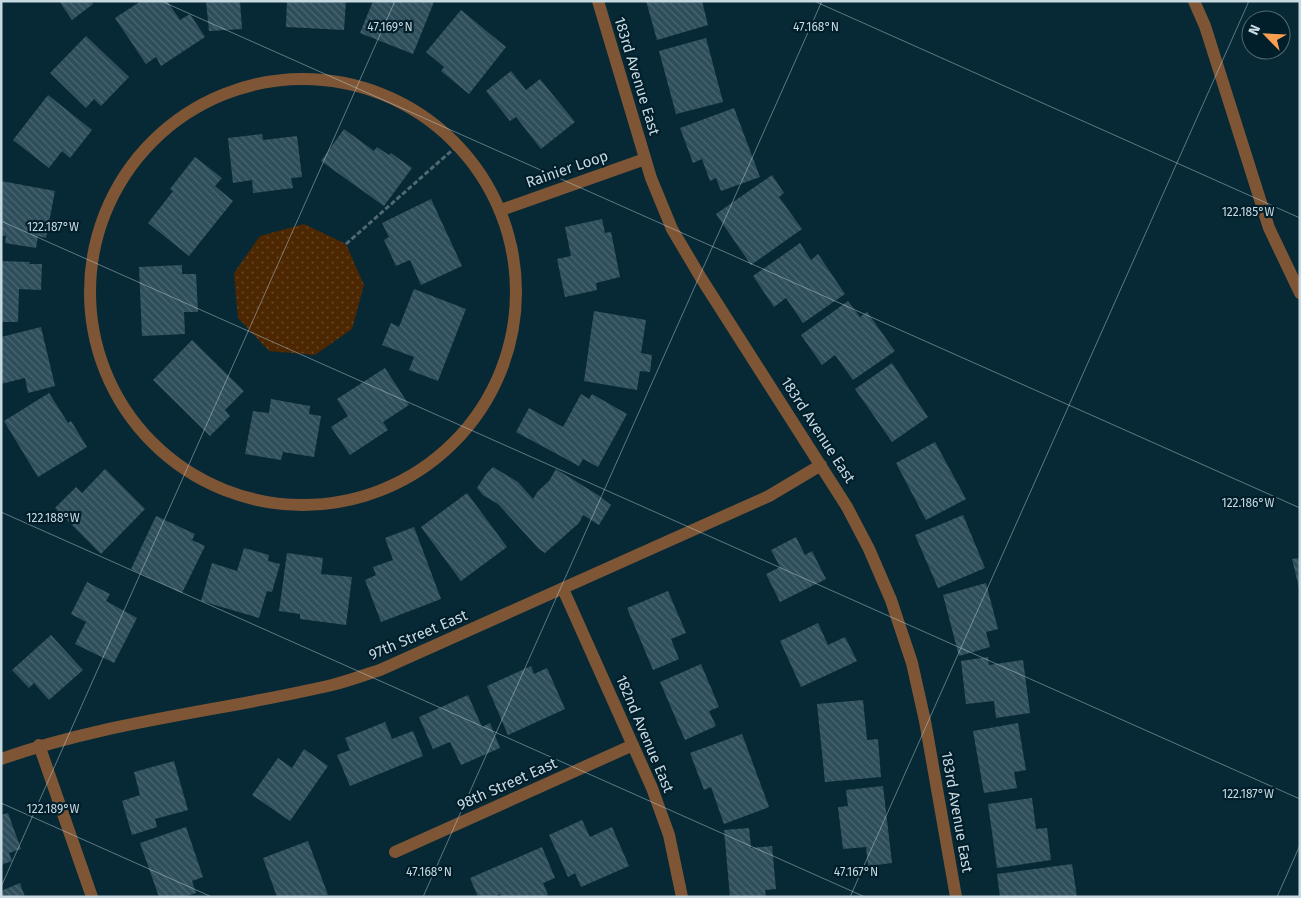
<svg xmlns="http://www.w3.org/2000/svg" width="1301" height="898" viewBox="0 0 1301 898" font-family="'Fira Sans',sans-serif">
  <defs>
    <pattern id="park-dots" width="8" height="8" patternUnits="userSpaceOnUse" patternTransform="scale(1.25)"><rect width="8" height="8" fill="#4c2702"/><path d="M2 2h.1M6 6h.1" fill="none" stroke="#644627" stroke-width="1.8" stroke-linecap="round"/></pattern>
    <pattern id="building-back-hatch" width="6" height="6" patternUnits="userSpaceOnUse" patternTransform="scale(1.25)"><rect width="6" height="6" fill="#2e4e5b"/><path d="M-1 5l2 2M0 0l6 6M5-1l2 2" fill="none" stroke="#4b6772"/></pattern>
  </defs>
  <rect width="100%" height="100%" fill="#072935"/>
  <path fill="url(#park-dots)" d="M 304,224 L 346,244 L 364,285 L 352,329 L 315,355 L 269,351 L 238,318 L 234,273 L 260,236 Z"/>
  <path fill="url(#building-back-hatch)" d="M 59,1 L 91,1 L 93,4 L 72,20 Z
    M 141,1 L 167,1 L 180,20 L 190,14 L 205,37 L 161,66 L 156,57 L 146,64 L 115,18 Z
    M 206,1 L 240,1 L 242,29 L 209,31 Z
    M 287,1 L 346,1 L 344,30 L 286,27 Z
    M 373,1 L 434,2 L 413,54 L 360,33 Z
    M 646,1 L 702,1 L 708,25 L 657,40 Z
    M 461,10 L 506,47 L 469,94 L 441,71 L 444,67 L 426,52 Z
    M 86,36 L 129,77 L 101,106 L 94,99 L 86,108 L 50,73 Z
    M 706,38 L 723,102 L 676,114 L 659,51 Z
    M 511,71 L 526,90 L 540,79 L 575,122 L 541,149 L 516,117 L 510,121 L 486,91 Z
    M 48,95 L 92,130 L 70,158 L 62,151 L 49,168 L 13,140 Z
    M 734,108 L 760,177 L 721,191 L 716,178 L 710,181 L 702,159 L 693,163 L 680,128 Z
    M 344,129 L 374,151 L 377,147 L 389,155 L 391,153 L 412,168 L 384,206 L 321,161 Z
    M 262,134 L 263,140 L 297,136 L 302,177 L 291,178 L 293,188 L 253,193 L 252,180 L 233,183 L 228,138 Z
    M 195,157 L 222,178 L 215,186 L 233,201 L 189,256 L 148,223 L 173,191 L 170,189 Z
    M 772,175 L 784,193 L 779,197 L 802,229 L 751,265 L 716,214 Z
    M 1,181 L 55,191 L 46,238 L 38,236 L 36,248 L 5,243 L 6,236 L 1,235 Z
    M 431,199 L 462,266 L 421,285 L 410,260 L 396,266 L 384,240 L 389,237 L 382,223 Z
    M 602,219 L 605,233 L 611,232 L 620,277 L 596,283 L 597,290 L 565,297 L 557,259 L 571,256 L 565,227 Z
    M 800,243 L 811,260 L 818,254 L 845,294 L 803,323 L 786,298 L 774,307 L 753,276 Z
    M 1,261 L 30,262 L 29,264 L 42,264 L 41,290 L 19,289 L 18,322 L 1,322 Z
    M 182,265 L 182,274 L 196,274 L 198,312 L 184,312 L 185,334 L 142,336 L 139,267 Z
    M 414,289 L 466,309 L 438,381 L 409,370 L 414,357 L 382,345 L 391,323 L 399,327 Z
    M 848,301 L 860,317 L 867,312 L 895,351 L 853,380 L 835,355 L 822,365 L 801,335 Z
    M 594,311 L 646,320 L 641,353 L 652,355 L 650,372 L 640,371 L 637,390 L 584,381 Z
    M 41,327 L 55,386 L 28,393 L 25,378 L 1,384 L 1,337 Z
    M 192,340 L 244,391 L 225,410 L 230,416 L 210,436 L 153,380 Z
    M 892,363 L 928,417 L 892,442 L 855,389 Z
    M 385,368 L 409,405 L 383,422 L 388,430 L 350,455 L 331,427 L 348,416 L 337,399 Z
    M 49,393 L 68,423 L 71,421 L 87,447 L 38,477 L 4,421 Z
    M 581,394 L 589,399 L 592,394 L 627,414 L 598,467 L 583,459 L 579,466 L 516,432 L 529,408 L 563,427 Z
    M 271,399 L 310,406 L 309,414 L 321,416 L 314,457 L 283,452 L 281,460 L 245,454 L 253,411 L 269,413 Z
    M 935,442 L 966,499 L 926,520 L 896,463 Z
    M 493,467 L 518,482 L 533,499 L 538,491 L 549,481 L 556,469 L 598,495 L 611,505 L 599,525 L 583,515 L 579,523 L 545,553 L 539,549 L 498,504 L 483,495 L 477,488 L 486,474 Z
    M 105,469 L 145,509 L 101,554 L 55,508 L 76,487 L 82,493 Z
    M 467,493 L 507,547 L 461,581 L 421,527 Z
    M 963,515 L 985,568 L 938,588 L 915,535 Z
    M 156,516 L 195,534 L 192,540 L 205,546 L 182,593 L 131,569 Z
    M 414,527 L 441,599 L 381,622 L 365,580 L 376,575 L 373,567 L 393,560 L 385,538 Z
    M 796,537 L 805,555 L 812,551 L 826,579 L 780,602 L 766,574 L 780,567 L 771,550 Z
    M 244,548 L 269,555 L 268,561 L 280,564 L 272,592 L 267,591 L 259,618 L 201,601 L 212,563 L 237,571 Z
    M 287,553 L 323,558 L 321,574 L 352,577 L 346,625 L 300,619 L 300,614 L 279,611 Z
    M 1300,558 L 1300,588 L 1299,588 L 1292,559 Z
    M 87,582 L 110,594 L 106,601 L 137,618 L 114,663 L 75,644 L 86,622 L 71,614 Z
    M 986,583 L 998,629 L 986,632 L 990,647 L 959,656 L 943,595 Z
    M 668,591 L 686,633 L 671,639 L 679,659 L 653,670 L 627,608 Z
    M 818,623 L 828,645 L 845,637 L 857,661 L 801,687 L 780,641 Z
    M 51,635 L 83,670 L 49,700 L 34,683 L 29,688 L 12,670 Z
    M 988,657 L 989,665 L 1023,660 L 1030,713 L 996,718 L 994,701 L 966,704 L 961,661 Z
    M 701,664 L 719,707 L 709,711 L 716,726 L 685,740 L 660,682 Z
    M 531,666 L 534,674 L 547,668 L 565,709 L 508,735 L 487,686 Z
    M 468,695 L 482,727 L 490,723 L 500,748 L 461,765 L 450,742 L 433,749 L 419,717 Z
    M 863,700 L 867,740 L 878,739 L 881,777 L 825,782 L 817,704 Z
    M 385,722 L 392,739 L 413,731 L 423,756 L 350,786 L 337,755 L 350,750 L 345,738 Z
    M 1018,723 L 1026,770 L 1014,772 L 1017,788 L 984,793 L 973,731 Z
    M 742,734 L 769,807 L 724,824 L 711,787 L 704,790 L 690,753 Z
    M 304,749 L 328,766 L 290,821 L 252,795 L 278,758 L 292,768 Z
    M 174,761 L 188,810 L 155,819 L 157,827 L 132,835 L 122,801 L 140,795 L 134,772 Z
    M 883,786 L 892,863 L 868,866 L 866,847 L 843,849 L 838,807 L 848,806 L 846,790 Z
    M 1032,798 L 1036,829 L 1047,828 L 1051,860 L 997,868 L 988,804 Z
    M 8,813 L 21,849 L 9,853 L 12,861 L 1,865 L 1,815 Z
    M 582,820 L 590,837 L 612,827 L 629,866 L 581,887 L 575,873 L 568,877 L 549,835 Z
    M 186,827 L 203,877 L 192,881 L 196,893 L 184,897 L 159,897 L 140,843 Z
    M 749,828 L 751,848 L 772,846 L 776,889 L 765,890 L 766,897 L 730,897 L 724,830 Z
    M 308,841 L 328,895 L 277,897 L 263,858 Z
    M 542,847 L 555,878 L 543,883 L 548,895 L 544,897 L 501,897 L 500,894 L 494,897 L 478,897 L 470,878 Z
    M 1072,864 L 1077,897 L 1000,897 L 997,874 Z
    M 20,883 L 25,897 L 1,897 L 1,891 Z"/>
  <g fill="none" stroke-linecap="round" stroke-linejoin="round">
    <path stroke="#4e6974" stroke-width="3" stroke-dasharray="5 2.5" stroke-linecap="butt" d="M 346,244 L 458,145"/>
    <path stroke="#7f5635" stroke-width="12" d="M 598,1 L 651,178 L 672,229 L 701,278 L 847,507 L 869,549 L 891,600 L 912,663 L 925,721 L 956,897
      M90 292a213 213 0 1 1 426 0a213 213 0 1 1-426 0Z
      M 501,210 L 645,159
      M 563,589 L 652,788 L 669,835 L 682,897
      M 39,745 L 92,897
      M 1,759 C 108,721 222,711 332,685 C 348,681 364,675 380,670 L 769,496 L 821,465
      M 395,852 L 633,745"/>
    <path stroke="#7f5635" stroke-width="12" d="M 1194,1 L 1205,26 L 1269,228 L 1300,293"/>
  </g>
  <path fill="none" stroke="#c8d9e1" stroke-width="1" stroke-opacity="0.45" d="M 161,1 L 1300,508M 814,1 L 1300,218M 1,221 L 1300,799M 1,512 L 865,897M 1,803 L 212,897M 1,887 L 395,1M 423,897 L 822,1M 850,897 L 1249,1M 1277,897 L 1300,845"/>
  <g text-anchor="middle" stroke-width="4.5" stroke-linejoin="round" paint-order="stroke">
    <g font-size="15" fill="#c8d9e1" stroke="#001f2b">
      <text transform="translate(637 76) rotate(73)" y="5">183rd Avenue East</text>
      <text transform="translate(567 169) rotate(-19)" y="5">Rainier Loop</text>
      <text transform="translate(818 430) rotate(57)" y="5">183rd Avenue East</text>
      <text transform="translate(418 635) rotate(-23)" y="5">97th Street East</text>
      <text transform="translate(645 734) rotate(67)" y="5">182nd Avenue East</text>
      <text transform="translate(507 784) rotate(-24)" y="5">98th Street East</text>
      <text transform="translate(957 812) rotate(80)" y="5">183rd Avenue East</text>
    </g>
  </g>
  <g font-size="12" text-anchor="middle" fill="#c8d9e1" stroke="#001f2b" stroke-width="4.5" stroke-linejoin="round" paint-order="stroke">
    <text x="816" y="31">47.168°N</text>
    <text x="390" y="31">47.169°N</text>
    <text x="1248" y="216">122.185°W</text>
    <text x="53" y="231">122.187°W</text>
    <text x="1248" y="507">122.186°W</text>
    <text x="53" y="522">122.188°W</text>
    <text x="1248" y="798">122.187°W</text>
    <text x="53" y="813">122.189°W</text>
    <text x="429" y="876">47.168°N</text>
    <text x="856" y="876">47.167°N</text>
  </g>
  <rect width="1301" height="898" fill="none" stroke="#c8d9e1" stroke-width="5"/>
  <g transform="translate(1266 35) rotate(294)"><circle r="24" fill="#001f2b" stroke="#506974"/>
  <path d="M0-4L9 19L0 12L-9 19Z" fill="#fb9e50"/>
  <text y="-8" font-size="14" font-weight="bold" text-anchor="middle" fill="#c8d9e1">N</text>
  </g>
</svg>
